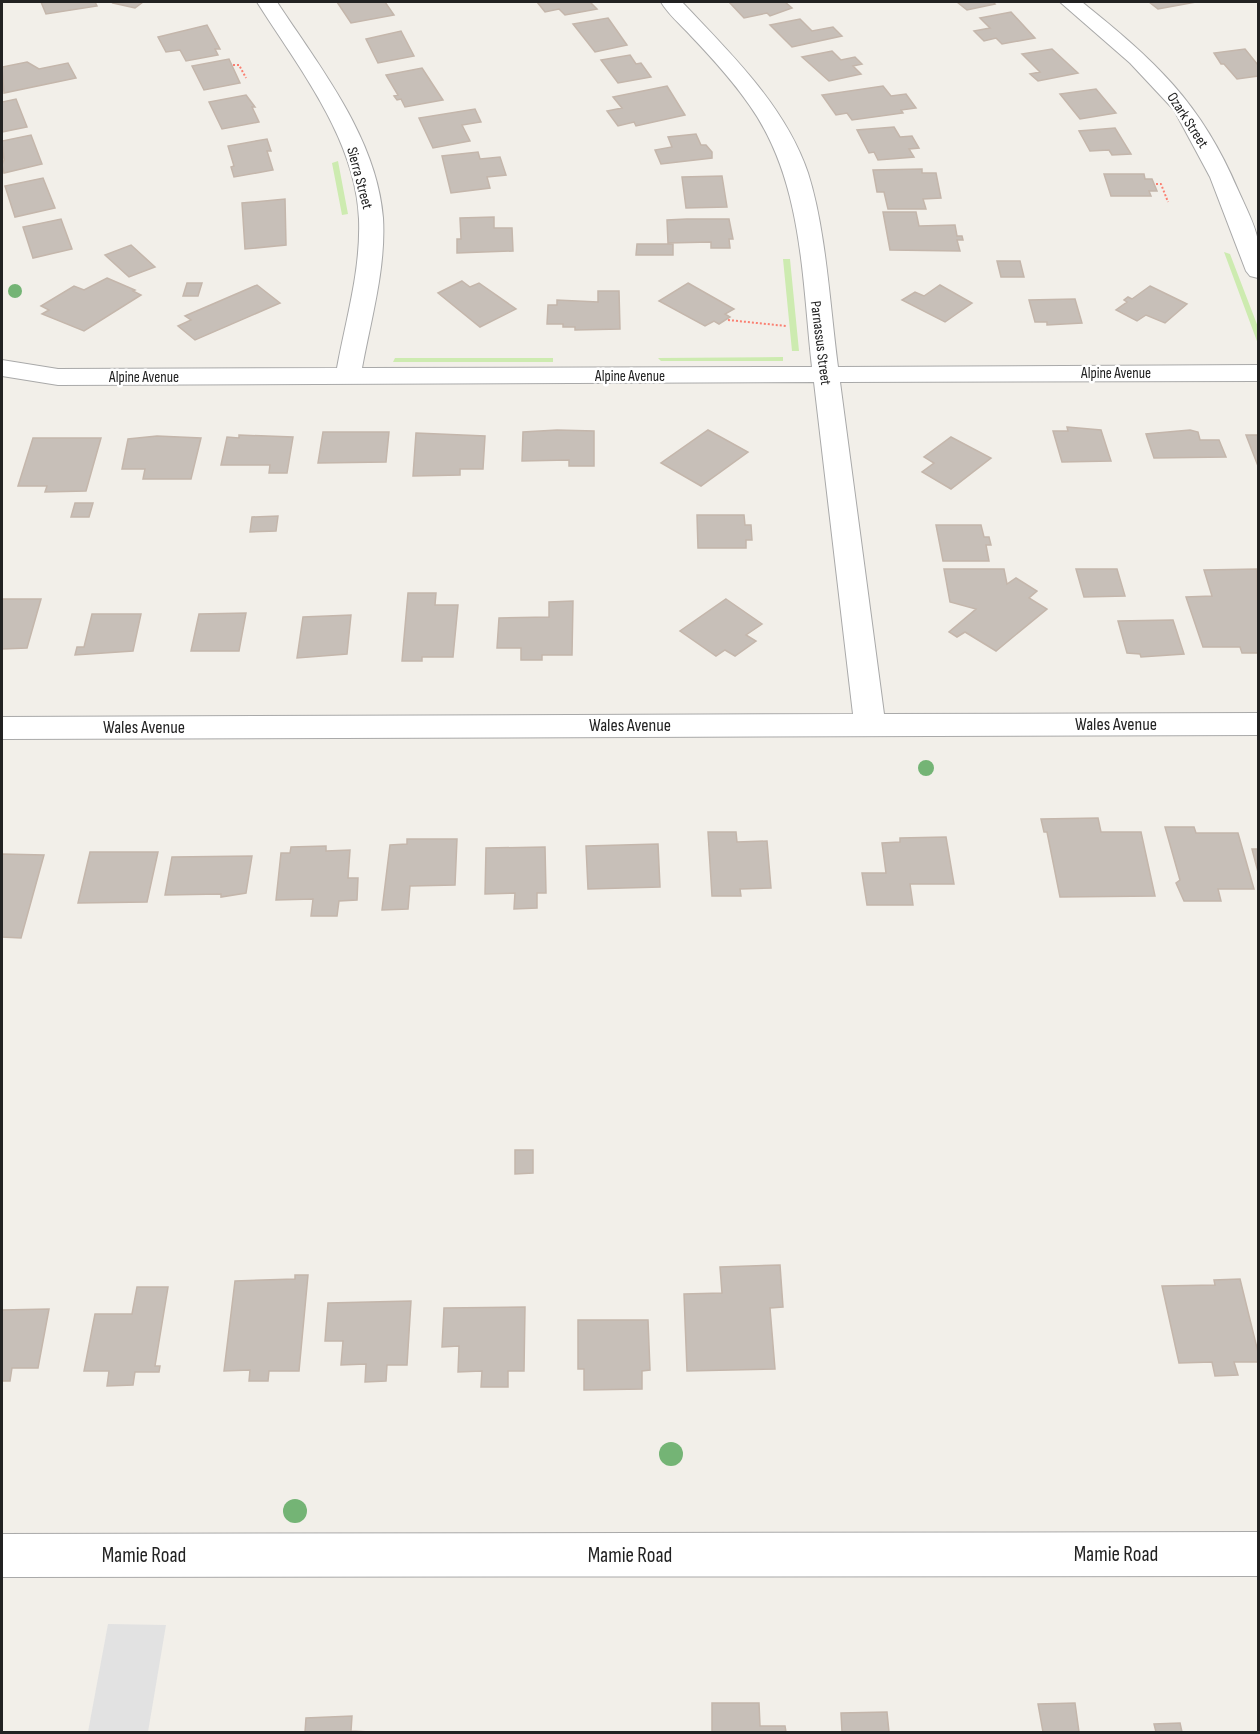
<svg xmlns="http://www.w3.org/2000/svg" width="1260" height="1734" viewBox="0 0 1260 1734" font-family="'Sofia Sans Condensed',sans-serif">
  <rect width="100%" height="100%" fill="#f2efe9"/>
  <path fill="#cdebb0" d="M 338,161 L 348,214 L 342,215 L 332,163 Z
    M 1224,252 L 1230,254 L 1258,327 L 1258,344 Z
    M 783,259 L 790,259 L 799,351 L 792,351 Z
    M 783,357 L 783,361 L 661,361 L 658,358 Z
    M 395,358 L 553,358 L 553,362 L 393,362 Z"/>
  <path fill="#e2e2e2" d="M 108,1624 L 166,1625 L 148,1732 L 88,1732 Z"/>
  <path fill="#c7bfb8" stroke="#c4b6ab" stroke-width="1.5" d="M 41,2 L 95,2 L 97,6 L 46,14 Z
    M 114,2 L 143,2 L 135,8 L 113,3 Z
    M 337,2 L 385,2 L 394,15 L 351,23 Z
    M 537,2 L 590,2 L 597,9 L 565,15 L 559,9 L 545,12 Z
    M 729,2 L 785,2 L 792,8 L 770,16 L 767,13 L 744,18 Z
    M 957,2 L 993,2 L 995,4 L 967,10 Z
    M 1149,2 L 1196,2 L 1158,9 Z
    M 1011,12 L 1035,38 L 1002,44 L 996,38 L 984,41 L 974,31 L 990,28 L 980,18 Z
    M 608,18 L 627,45 L 595,52 L 573,24 Z
    M 800,19 L 812,31 L 833,27 L 842,36 L 792,47 L 770,25 Z
    M 207,25 L 220,49 L 215,49 L 218,55 L 186,61 L 180,50 L 166,52 L 158,37 Z
    M 401,31 L 414,56 L 378,63 L 366,39 Z
    M 1052,49 L 1078,73 L 1038,81 L 1030,74 L 1040,72 L 1022,54 Z
    M 1245,49 L 1258,65 L 1258,76 L 1237,79 L 1224,64 L 1221,64 L 1214,53 Z
    M 832,51 L 841,60 L 855,57 L 862,64 L 853,66 L 861,74 L 829,81 L 802,57 Z
    M 630,55 L 636,64 L 641,63 L 651,77 L 618,83 L 601,60 Z
    M 229,59 L 240,83 L 204,90 L 192,66 Z
    M 27,62 L 39,69 L 68,63 L 76,78 L 4,93 L 2,67 Z
    M 422,68 L 443,100 L 405,107 L 401,99 L 397,100 L 394,96 L 398,95 L 386,75 Z
    M 667,86 L 685,115 L 636,126 L 634,122 L 618,126 L 607,111 L 622,108 L 613,97 Z
    M 883,86 L 891,96 L 906,94 L 916,108 L 901,110 L 903,113 L 852,120 L 847,113 L 836,115 L 822,95 Z
    M 1096,89 L 1116,113 L 1080,119 L 1060,94 Z
    M 246,95 L 255,107 L 252,107 L 259,122 L 222,129 L 209,102 Z
    M 16,99 L 27,127 L 2,132 L 2,102 Z
    M 475,109 L 481,122 L 462,125 L 470,141 L 433,148 L 419,118 Z
    M 894,127 L 900,137 L 912,136 L 919,148 L 909,149 L 914,157 L 878,160 L 874,152 L 869,153 L 857,130 Z
    M 1115,128 L 1131,154 L 1112,155 L 1109,150 L 1090,151 L 1079,131 Z
    M 696,134 L 701,145 L 706,145 L 712,152 L 712,158 L 661,164 L 655,150 L 672,147 L 668,137 Z
    M 31,135 L 42,164 L 4,173 L 2,165 L 4,160 L 2,141 Z
    M 267,139 L 271,151 L 267,151 L 273,170 L 234,177 L 231,167 L 234,166 L 228,146 Z
    M 478,152 L 480,159 L 500,157 L 506,175 L 487,177 L 490,188 L 451,193 L 442,156 Z
    M 922,169 L 922,173 L 936,173 L 941,198 L 923,199 L 926,209 L 888,209 L 884,192 L 877,192 L 873,170 Z
    M 1104,174 L 1144,174 L 1145,179 L 1152,179 L 1157,191 L 1149,191 L 1151,196 L 1111,196 Z
    M 722,176 L 727,207 L 686,208 L 682,177 Z
    M 43,178 L 55,208 L 15,217 L 5,186 Z
    M 285,199 L 286,245 L 245,249 L 242,203 Z
    M 883,212 L 916,212 L 919,226 L 955,225 L 957,236 L 962,236 L 963,240 L 957,240 L 960,251 L 890,250 Z
    M 494,217 L 494,228 L 512,228 L 513,251 L 457,253 L 457,239 L 461,239 L 460,218 Z
    M 61,219 L 72,249 L 33,258 L 23,227 Z
    M 687,219 L 729,219 L 733,239 L 729,239 L 730,248 L 711,248 L 711,242 L 668,243 L 667,220 Z
    M 637,244 L 673,244 L 673,255 L 636,255 Z
    M 131,245 L 155,267 L 129,277 L 105,255 Z
    M 997,261 L 1020,261 L 1024,277 L 1001,277 Z
    M 107,278 L 135,290 L 133,291 L 141,295 L 84,331 L 42,314 L 49,310 L 41,306 L 74,286 L 84,290 Z
    M 462,281 L 470,287 L 479,283 L 516,309 L 480,327 L 438,293 Z
    M 187,283 L 202,283 L 198,296 L 183,296 Z
    M 688,283 L 734,309 L 725,314 L 730,317 L 719,324 L 714,321 L 705,326 L 659,301 Z
    M 257,285 L 280,303 L 195,340 L 178,326 L 191,320 L 185,316 Z
    M 940,285 L 972,303 L 945,322 L 902,300 L 915,292 L 924,296 Z
    M 1150,286 L 1187,304 L 1165,323 L 1146,315 L 1137,321 L 1116,310 L 1127,302 L 1124,300 L 1128,297 L 1132,299 Z
    M 598,291 L 619,291 L 620,329 L 575,330 L 575,327 L 563,327 L 563,324 L 547,324 L 548,305 L 557,305 L 557,300 L 598,302 Z
    M 1075,299 L 1082,323 L 1047,325 L 1047,322 L 1035,322 L 1029,300 Z
    M 1067,427 L 1101,430 L 1111,461 L 1062,462 L 1053,431 L 1068,431 Z
    M 557,430 L 594,431 L 594,466 L 569,466 L 569,460 L 522,461 L 523,432 Z
    M 708,430 L 748,452 L 701,486 L 661,463 Z
    M 1190,430 L 1198,432 L 1200,440 L 1219,440 L 1226,457 L 1154,458 L 1146,434 Z
    M 323,432 L 389,432 L 386,462 L 318,463 Z
    M 416,433 L 485,436 L 483,469 L 460,469 L 460,475 L 413,476 Z
    M 239,435 L 293,437 L 287,473 L 269,473 L 270,465 L 221,465 L 227,437 L 239,438 Z
    M 1246,435 L 1258,435 L 1258,466 Z
    M 157,436 L 201,438 L 191,479 L 143,479 L 145,469 L 122,469 L 128,439 Z
    M 951,437 L 991,458 L 951,489 L 922,472 L 934,463 L 924,457 Z
    M 33,438 L 101,438 L 86,491 L 45,492 L 47,486 L 18,486 Z
    M 75,503 L 93,503 L 89,517 L 71,517 Z
    M 697,515 L 744,515 L 745,525 L 751,525 L 752,540 L 746,540 L 746,548 L 698,548 Z
    M 278,516 L 276,531 L 250,532 L 252,517 Z
    M 936,525 L 981,525 L 984,537 L 989,537 L 991,545 L 986,545 L 989,561 L 943,561 Z
    M 944,569 L 1004,569 L 1007,584 L 1016,578 L 1037,591 L 1029,598 L 1047,609 L 996,651 L 965,632 L 957,637 L 949,632 L 976,609 L 950,602 Z
    M 1076,569 L 1117,569 L 1125,596 L 1084,597 Z
    M 1257,569 L 1258,653 L 1242,653 L 1240,647 L 1203,647 L 1186,597 L 1212,596 L 1204,570 Z
    M 408,593 L 436,593 L 435,605 L 458,605 L 453,657 L 422,657 L 422,661 L 402,661 Z
    M 2,599 L 41,599 L 27,648 L 2,649 Z
    M 726,599 L 762,624 L 746,635 L 756,641 L 735,656 L 725,650 L 716,656 L 680,631 Z
    M 573,601 L 572,655 L 542,655 L 542,660 L 521,660 L 521,648 L 497,648 L 499,618 L 549,617 L 549,602 Z
    M 246,613 L 239,651 L 191,651 L 199,614 Z
    M 92,614 L 141,614 L 133,651 L 75,655 L 77,647 L 84,647 Z
    M 351,615 L 347,654 L 297,658 L 303,617 Z
    M 1173,620 L 1184,654 L 1141,657 L 1140,654 L 1127,653 L 1118,621 Z
    M 1098,818 L 1101,832 L 1141,832 L 1155,896 L 1060,897 L 1047,832 L 1044,832 L 1041,819 Z
    M 1165,827 L 1194,827 L 1196,833 L 1238,833 L 1254,889 L 1218,889 L 1221,901 L 1184,901 L 1176,883 L 1180,880 Z
    M 708,832 L 736,832 L 737,842 L 767,841 L 771,888 L 740,889 L 741,896 L 712,896 Z
    M 946,837 L 954,884 L 910,884 L 913,905 L 867,905 L 862,873 L 886,873 L 882,843 L 900,842 L 900,838 Z
    M 407,839 L 457,839 L 455,885 L 410,886 L 408,909 L 382,910 L 390,845 L 407,844 Z
    M 658,844 L 660,887 L 588,889 L 586,846 Z
    M 326,846 L 326,851 L 350,850 L 348,878 L 358,878 L 357,900 L 339,901 L 337,916 L 311,916 L 313,899 L 276,900 L 281,853 L 290,853 L 291,847 Z
    M 545,847 L 546,893 L 537,893 L 537,908 L 514,909 L 515,893 L 485,894 L 486,848 Z
    M 1252,849 L 1258,849 L 1258,872 Z
    M 90,852 L 158,852 L 147,902 L 78,903 Z
    M 2,854 L 44,855 L 21,938 L 2,937 Z
    M 252,856 L 246,893 L 221,897 L 221,894 L 165,895 L 172,857 Z
    M 515,1150 L 533,1150 L 533,1173 L 515,1174 Z
    M 780,1265 L 783,1307 L 770,1308 L 775,1369 L 687,1371 L 684,1294 L 722,1293 L 720,1267 Z
    M 295,1275 L 308,1275 L 299,1371 L 269,1371 L 268,1381 L 249,1381 L 250,1370 L 224,1371 L 235,1281 L 295,1279 Z
    M 1240,1279 L 1258,1352 L 1258,1362 L 1234,1362 L 1238,1375 L 1215,1376 L 1212,1362 L 1179,1363 L 1162,1286 L 1215,1285 L 1214,1280 Z
    M 137,1287 L 168,1287 L 155,1366 L 160,1366 L 159,1372 L 135,1372 L 133,1385 L 107,1386 L 109,1371 L 84,1371 L 95,1314 L 132,1314 Z
    M 411,1301 L 407,1365 L 387,1365 L 386,1381 L 365,1382 L 366,1364 L 341,1365 L 343,1341 L 325,1341 L 328,1303 Z
    M 525,1307 L 524,1371 L 508,1371 L 508,1387 L 481,1387 L 482,1371 L 458,1372 L 459,1346 L 442,1347 L 444,1308 Z
    M 49,1309 L 38,1368 L 12,1368 L 10,1381 L 2,1381 L 2,1310 Z
    M 578,1320 L 648,1320 L 650,1370 L 642,1371 L 642,1389 L 584,1390 L 584,1369 L 578,1369 Z
    M 712,1703 L 759,1703 L 760,1726 L 785,1726 L 786,1732 L 712,1732 Z
    M 1075,1703 L 1079,1732 L 1043,1732 L 1038,1704 Z
    M 887,1712 L 889,1732 L 914,1732 L 842,1732 L 841,1713 Z
    M 352,1716 L 351,1731 L 370,1732 L 305,1732 L 306,1718 Z
    M 1180,1723 L 1182,1732 L 1156,1732 L 1154,1724 Z"/>
  <g fill="none" stroke-linecap="round" stroke-linejoin="round">
    <g stroke="#a9a9a9" stroke-width="2">
      <path id="minor" d="M 257,2 L 277,2 C 319,66 377,138 383,218 C 386,268 371,319 362,368 L 812,367 C 802,279 803,181 750,106 C 733,81 712,58 691,36 C 681,25 668,14 661,2 L 682,2 C 729,52 785,105 808,173 C 826,229 830,307 838,367 L 1258,365 L 1258,381 L 840,382 L 884,714 L 1258,713 L 1258,735 L 2,739 L 2,717 L 853,714 L 814,382 L 58,385 L 2,376 L 2,360 L 58,369 L 337,368 C 346,319 361,270 359,219 C 356,139 298,67 257,2 Z
        M 1060,2 L 1082,2 C 1154,60 1201,102 1238,190 C 1245,206 1255,224 1258,241 C 1260,253 1258,266 1258,278 L 1250,276 L 1246,271 L 1210,177 L 1174,110 L 1130,63 Z
        M 1258,1532 L 1258,1576 L 2,1577 L 2,1534 Z"/>
    </g>
    <path stroke="#fa8072" stroke-width="2" stroke-dasharray="2 2" stroke-linecap="butt" d="M 233,65 L 239,65 L 246,78
      M 1156,184 L 1161,184 L 1168,202
      M 728,320 L 786,326"/>
    <use href="#minor" fill="#fff" fill-rule="evenodd"/>
  </g>
  <g fill="#74b475">
    <circle cx="15" cy="291" r="7"/>
    <circle cx="926" cy="768" r="8"/>
    <circle cx="671" cy="1454" r="12"/>
    <circle cx="295" cy="1511" r="12"/>
  </g>
  <g text-anchor="middle" stroke-width="5" stroke-linejoin="round" paint-order="stroke">
    <g font-size="15" fill="#222" stroke="#fff">
      <text transform="translate(1188 120) rotate(57)" y="5">Ozark Street</text>
      <text transform="translate(360 178) rotate(75)" y="5">Sierra Street</text>
      <text transform="translate(821 343) rotate(83)" y="5">Parnassus Street</text>
      <text x="1116" y="378">Alpine Avenue</text>
      <text x="630" y="381">Alpine Avenue</text>
      <text x="144" y="382">Alpine Avenue</text>
    </g>
    <g font-size="18" fill="#222" stroke="#fff">
      <text x="1116" y="730">Wales Avenue</text>
      <text x="630" y="731">Wales Avenue</text>
      <text x="144" y="733">Wales Avenue</text>
    </g>
    <g font-size="21" fill="#222" stroke="#fff">
      <text x="1116" y="1561">Mamie Road</text>
      <text x="144" y="1562">Mamie Road</text>
      <text x="630" y="1562">Mamie Road</text>
    </g>
  </g>
  <rect width="1260" height="1734" fill="none" stroke="#222222" stroke-width="6"/>
</svg>
